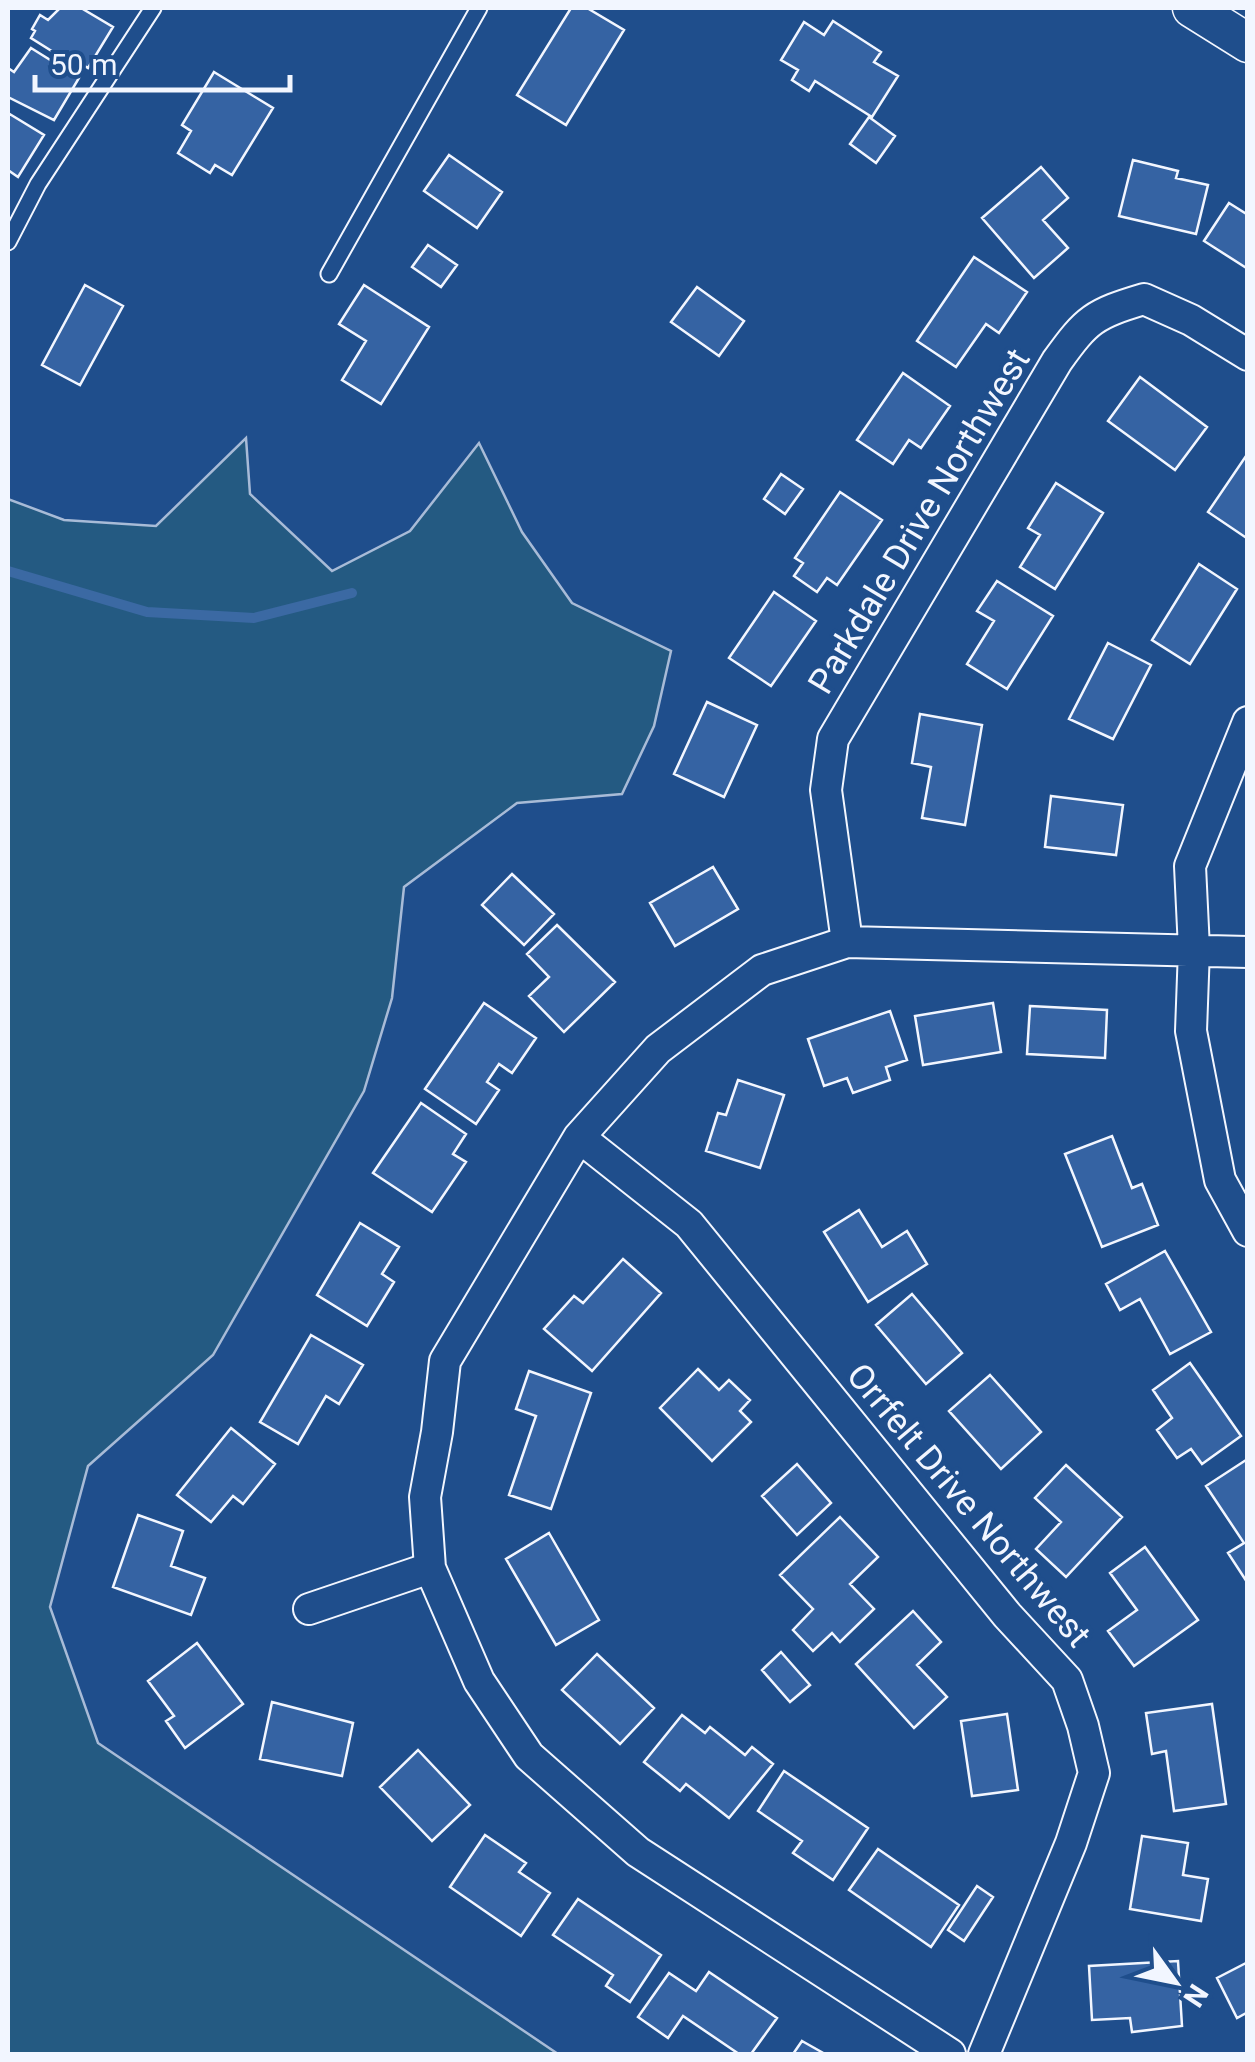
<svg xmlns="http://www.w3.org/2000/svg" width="1255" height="2062" viewBox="0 0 1255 2062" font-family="Roboto,sans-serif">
  <rect width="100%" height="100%" fill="#1f4e8c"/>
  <path fill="#245a82" stroke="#a8bbd7" stroke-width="2.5" d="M 246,438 L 250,494 L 332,571 L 410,531 L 479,443 L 522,532 L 572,603 L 671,651 L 654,726 L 622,794 L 517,803 L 404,887 L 392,998 L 364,1091 L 213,1355 L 88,1466 L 50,1607 L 98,1743 L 558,2054 L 8,2054 L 8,499 L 64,520 L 156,526 Z"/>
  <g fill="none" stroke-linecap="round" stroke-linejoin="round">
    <path stroke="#3b69a3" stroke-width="10" d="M 8,571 L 147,612 L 254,618 L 352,593"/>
  </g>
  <path fill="#3563a3" stroke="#f2f6ff" stroke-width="2.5" d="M 60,8 L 81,8 L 113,27 L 88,68 L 68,56 L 66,60 L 31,38 L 35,31 L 32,29 L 40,15 L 48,20 Z
    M 571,8 L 587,8 L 624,30 L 566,125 L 517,95 Z
    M 833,21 L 881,52 L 874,62 L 898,76 L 872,117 L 815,81 L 809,91 L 792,80 L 798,70 L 781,60 L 804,22 L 824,35 Z
    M 31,48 L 79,78 L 54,120 L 8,97 L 8,68 L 14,72 Z
    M 214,72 L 273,108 L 232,175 L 215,165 L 210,173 L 178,153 L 191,131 L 182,125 Z
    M 8,113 L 44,135 L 18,177 L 8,170 Z
    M 869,117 L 895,136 L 876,163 L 850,144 Z
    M 449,155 L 502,192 L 477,228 L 424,191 Z
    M 1133,160 L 1178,171 L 1176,178 L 1208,185 L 1196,234 L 1119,216 Z
    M 1041,167 L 1068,198 L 1043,220 L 1068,248 L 1034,278 L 982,218 Z
    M 1229,203 L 1248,215 L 1248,269 L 1204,241 Z
    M 428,245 L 457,265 L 441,287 L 412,267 Z
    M 974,257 L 1027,292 L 999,333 L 986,324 L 956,367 L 917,341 Z
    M 85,285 L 123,306 L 80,385 L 42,365 Z
    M 364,285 L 429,327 L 381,404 L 342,380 L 366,341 L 339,324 Z
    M 697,287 L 744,321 L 719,356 L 671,322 Z
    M 903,373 L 950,406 L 921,448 L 909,440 L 893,464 L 857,440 Z
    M 1140,377 L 1207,427 L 1175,470 L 1108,421 Z
    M 1248,453 L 1248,539 L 1208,512 Z
    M 781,474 L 803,489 L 785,514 L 764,499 Z
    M 1056,483 L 1103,513 L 1055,589 L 1020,567 L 1040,535 L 1028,528 Z
    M 840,492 L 882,520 L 837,585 L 827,578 L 817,592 L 794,576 L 803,563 L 795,558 Z
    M 1199,564 L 1237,589 L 1190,664 L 1152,640 Z
    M 997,581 L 1053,616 L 1007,689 L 967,664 L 994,621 L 977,611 Z
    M 774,592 L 816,621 L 771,686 L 729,658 Z
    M 1108,643 L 1151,665 L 1113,739 L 1069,719 Z
    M 707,702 L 757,725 L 724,797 L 674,774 Z
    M 920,714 L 982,725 L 965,825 L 922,818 L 931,767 L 912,763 Z
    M 1051,796 L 1123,805 L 1116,855 L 1045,847 Z
    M 713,867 L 738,909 L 675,946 L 650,903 Z
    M 512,874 L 554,914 L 524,945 L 482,905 Z
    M 557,925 L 615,982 L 564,1032 L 529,996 L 549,977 L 527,954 Z
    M 484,1003 L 536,1038 L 512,1073 L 499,1064 L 487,1082 L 499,1090 L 476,1124 L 425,1089 Z
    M 993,1003 L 1001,1052 L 923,1065 L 915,1016 Z
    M 1030,1006 L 1107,1010 L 1105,1058 L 1027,1054 Z
    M 890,1011 L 907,1060 L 886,1067 L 890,1080 L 853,1093 L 847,1078 L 824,1086 L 808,1039 Z
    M 738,1080 L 784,1095 L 760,1168 L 706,1151 L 718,1113 L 726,1115 Z
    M 421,1103 L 466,1134 L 453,1154 L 466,1162 L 432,1212 L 373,1173 Z
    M 1112,1136 L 1132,1188 L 1142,1184 L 1158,1225 L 1102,1247 L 1065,1154 Z
    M 859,1210 L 882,1247 L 907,1231 L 927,1264 L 868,1302 L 824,1232 Z
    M 360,1223 L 399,1247 L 382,1274 L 394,1282 L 367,1326 L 317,1295 Z
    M 1165,1251 L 1211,1332 L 1170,1354 L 1140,1299 L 1120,1310 L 1106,1284 Z
    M 623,1259 L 661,1293 L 592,1371 L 544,1329 L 574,1296 L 583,1303 Z
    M 912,1294 L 962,1353 L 926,1384 L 876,1325 Z
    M 311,1335 L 363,1365 L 339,1404 L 326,1396 L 298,1444 L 260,1422 Z
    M 1190,1363 L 1241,1436 L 1202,1464 L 1191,1449 L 1177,1458 L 1157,1430 L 1172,1418 L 1153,1390 Z
    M 698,1369 L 719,1390 L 729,1380 L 750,1400 L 740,1411 L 751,1422 L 712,1461 L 660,1408 Z
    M 529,1371 L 591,1393 L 551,1509 L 509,1495 L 536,1416 L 516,1409 Z
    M 990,1375 L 1041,1432 L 1001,1469 L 949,1411 Z
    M 231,1428 L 275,1464 L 243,1504 L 233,1496 L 211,1522 L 177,1495 Z
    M 1246,1460 L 1248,1462 L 1247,1582 L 1228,1553 L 1244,1543 L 1206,1486 Z
    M 797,1464 L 831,1503 L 797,1535 L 762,1496 Z
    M 1066,1465 L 1122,1517 L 1066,1577 L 1036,1549 L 1061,1522 L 1035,1498 Z
    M 138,1515 L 183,1531 L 171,1566 L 205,1578 L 191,1615 L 113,1587 Z
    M 840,1517 L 878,1557 L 850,1584 L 874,1609 L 840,1642 L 832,1633 L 813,1651 L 793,1630 L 813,1609 L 780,1575 Z
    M 549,1533 L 599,1620 L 556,1645 L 506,1559 Z
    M 1145,1547 L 1198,1620 L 1134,1666 L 1108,1631 L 1137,1610 L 1110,1573 Z
    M 913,1611 L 941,1642 L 917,1665 L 947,1697 L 914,1728 L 856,1664 Z
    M 197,1643 L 243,1704 L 185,1748 L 166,1721 L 174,1716 L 148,1681 Z
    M 781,1652 L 810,1685 L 790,1702 L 762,1670 Z
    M 597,1654 L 654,1708 L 620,1744 L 562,1690 Z
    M 272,1702 L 353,1723 L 342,1776 L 260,1759 Z
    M 1212,1704 L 1226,1804 L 1174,1811 L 1166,1751 L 1152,1754 L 1146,1713 Z
    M 1007,1714 L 1018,1790 L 972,1796 L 961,1721 Z
    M 682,1715 L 705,1733 L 710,1727 L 745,1755 L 752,1747 L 773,1764 L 729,1818 L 686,1784 L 680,1791 L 644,1762 Z
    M 418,1750 L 470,1805 L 432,1841 L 380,1787 Z
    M 784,1771 L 868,1828 L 833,1880 L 793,1853 L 802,1841 L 758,1811 Z
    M 485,1835 L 526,1863 L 519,1872 L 550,1893 L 521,1936 L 450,1887 Z
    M 1142,1836 L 1188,1843 L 1183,1875 L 1208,1879 L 1201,1921 L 1130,1909 Z
    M 878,1849 L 959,1905 L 931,1947 L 849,1890 Z
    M 977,1886 L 993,1897 L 964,1941 L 948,1930 Z
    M 578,1899 L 661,1955 L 630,2002 L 606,1986 L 613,1975 L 553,1935 Z
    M 1178,1961 L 1182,2026 L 1132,2032 L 1130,2018 L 1092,2020 L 1089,1966 Z
    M 1248,1962 L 1248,2012 L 1237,2018 L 1217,1978 Z
    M 709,1972 L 777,2018 L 751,2054 L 739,2054 L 683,2016 L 668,2038 L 638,2017 L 669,1973 L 696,1991 Z
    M 802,2041 L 825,2054 L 793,2054 Z"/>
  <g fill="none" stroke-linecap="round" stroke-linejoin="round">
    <g stroke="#f2f6ff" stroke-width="19">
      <path id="service" d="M 8,242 L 38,184 L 153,8
        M 329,274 L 479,8"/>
    </g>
    <g stroke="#f2f6ff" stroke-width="34">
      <path id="minor" d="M 1248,722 L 1190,866 L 1194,949 L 1191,1031 L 1220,1180 L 1248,1231
        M 847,942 L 826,790 L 833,739 L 1057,361 C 1087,319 1094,314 1144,299 L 1191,320 L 1248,355
        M 579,1137 L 689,1224 L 1007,1615 L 1067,1680 L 1083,1726 L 1094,1773 L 1071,1843 L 984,2054
        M 309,1609 L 430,1568
        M 950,2054 L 638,1852 L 529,1756 L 479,1681 L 430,1568 L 425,1497 L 437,1432 L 445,1361 L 579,1137 L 658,1049 L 762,970 L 847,942 L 1248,952"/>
    </g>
    <g stroke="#f2f6ff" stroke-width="41">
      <path id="tertiary" d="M 1192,8 L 1248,43"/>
    </g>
    <use href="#service" stroke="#1f4e8c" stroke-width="15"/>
    <use href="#minor" stroke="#1f4e8c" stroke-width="30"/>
    <use href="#tertiary" stroke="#1f4e8c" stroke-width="38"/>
  </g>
  <g text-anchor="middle" stroke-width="8" stroke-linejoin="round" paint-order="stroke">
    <g font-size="35" fill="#f2f6ff" stroke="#1f4e8c">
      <text transform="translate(919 521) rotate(-59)" y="12">Parkdale Drive Northwest</text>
      <text transform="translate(969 1505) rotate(50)" y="12">Orrfelt Drive Northwest</text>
    </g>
  </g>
  <rect width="1255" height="2062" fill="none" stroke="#f2f6ff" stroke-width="20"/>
  <g transform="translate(1175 1982) rotate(123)" stroke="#1f4e8c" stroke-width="8" paint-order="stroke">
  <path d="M0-8L18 38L0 25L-18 38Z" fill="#f2f6ff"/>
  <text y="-15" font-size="28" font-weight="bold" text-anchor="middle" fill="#f2f6ff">N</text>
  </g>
  <path d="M35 75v15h255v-15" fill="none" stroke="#f2f6ff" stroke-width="5"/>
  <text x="50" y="75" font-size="30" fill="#f2f6ff" stroke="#1f4e8c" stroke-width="8" paint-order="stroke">50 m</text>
</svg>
